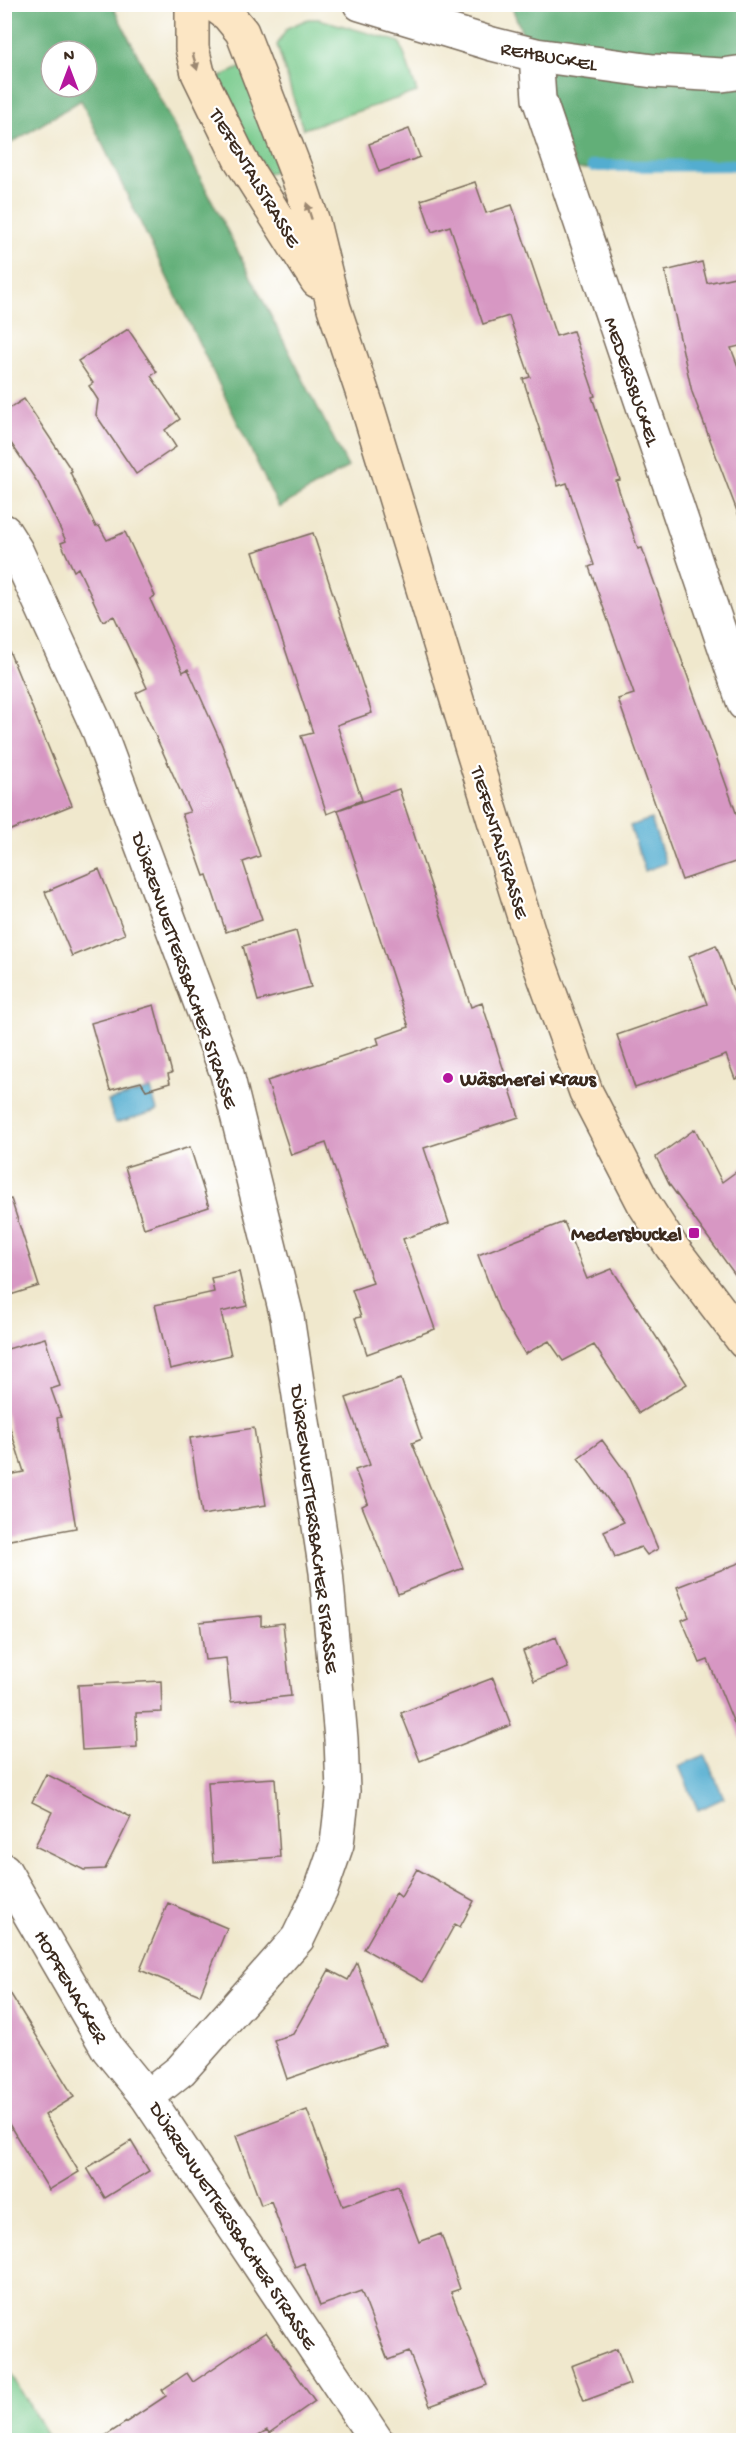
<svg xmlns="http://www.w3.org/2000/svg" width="748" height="2445" viewBox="0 0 748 2445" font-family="'Gochi Hand',sans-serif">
  <rect width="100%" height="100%" fill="#fff"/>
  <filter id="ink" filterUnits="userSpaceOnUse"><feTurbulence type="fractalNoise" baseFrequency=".0167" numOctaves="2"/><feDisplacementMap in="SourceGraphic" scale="12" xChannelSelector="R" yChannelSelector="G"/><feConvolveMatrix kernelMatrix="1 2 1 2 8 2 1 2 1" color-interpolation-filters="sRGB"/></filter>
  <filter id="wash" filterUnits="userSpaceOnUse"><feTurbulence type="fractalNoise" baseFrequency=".008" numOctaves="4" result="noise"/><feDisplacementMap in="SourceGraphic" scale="24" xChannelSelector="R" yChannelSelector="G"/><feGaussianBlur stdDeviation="1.35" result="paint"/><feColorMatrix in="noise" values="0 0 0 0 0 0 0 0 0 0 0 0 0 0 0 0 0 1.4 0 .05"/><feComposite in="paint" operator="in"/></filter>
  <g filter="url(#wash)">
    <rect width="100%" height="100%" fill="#f0e8cd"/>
    <path fill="#79cb8d" stroke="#5a7a56" stroke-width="1.5" d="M 308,19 L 319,19 L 400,42 L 417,92 L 303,129 L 277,45 L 287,28 Z
      M 246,65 L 282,167 L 268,174 L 242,132 L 218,78 Z
      M 5,2364 L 50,2440 L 5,2440 Z"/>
    <path fill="#62af78" stroke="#4e6c4b" stroke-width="1.5" fill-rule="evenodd" d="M 5,4 L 112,5 L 348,467 L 279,508 L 81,100 L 5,147 ZM 51,51 L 87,51 L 87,87 L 51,87 Z
      M 511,5 L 743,5 L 743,170 L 576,169 Z"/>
    <path fill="#52add0" stroke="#466c77" stroke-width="1.5" d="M 651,819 L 666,863 L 645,871 L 630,826 Z
      M 151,1089 L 157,1111 L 115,1123 L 108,1101 Z
      M 705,1755 L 724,1798 L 698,1810 L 679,1766 Z"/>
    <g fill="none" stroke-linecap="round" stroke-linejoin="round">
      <path stroke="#52add0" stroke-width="12" d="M 593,166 L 744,165"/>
    </g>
    <g id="blocks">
      <path fill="#d797c3" d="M 409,129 L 420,157 L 379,172 L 369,144 Z
        M 475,182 L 486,213 L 512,205 L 556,336 L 573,331 L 595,396 L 592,397 L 620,480 L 616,481 L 638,549 L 642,548 L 744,835 L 744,859 L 682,880 L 618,699 L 634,694 L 589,567 L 594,565 L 567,483 L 558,486 L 523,379 L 530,377 L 509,316 L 483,324 L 450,226 L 432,232 L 421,200 Z
        M 702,262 L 707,283 L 744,275 L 744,345 L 731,348 L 744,382 L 744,519 L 740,519 L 692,392 L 665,271 Z
        M 128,329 L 157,372 L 151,376 L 180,419 L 165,430 L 176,447 L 136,474 L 96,415 L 98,400 L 89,386 L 93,383 L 78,361 Z
        M 24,399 L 72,471 L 70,472 L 96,527 L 99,526 L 107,540 L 125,532 L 155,596 L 150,599 L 183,672 L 188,669 L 222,745 L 260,856 L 243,862 L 262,920 L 226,932 L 207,875 L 204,876 L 182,814 L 190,812 L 136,693 L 147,688 L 114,616 L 103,621 L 78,568 L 74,571 L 61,543 L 66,541 L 38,483 L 4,433 L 4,412 Z
        M 313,533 L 372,713 L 337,725 L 362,800 L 327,814 L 301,736 L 313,733 L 253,552 Z
        M 5,641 L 72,805 L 4,833 Z
        M 399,789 L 471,1007 L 482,1003 L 519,1117 L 424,1148 L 449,1223 L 403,1239 L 435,1329 L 367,1354 L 355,1318 L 361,1317 L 352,1290 L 373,1283 L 326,1143 L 291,1155 L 267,1081 L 379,1044 L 377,1038 L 409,1027 L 338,810 Z
        M 99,869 L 125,934 L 72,956 L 45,892 Z
        M 296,931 L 311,987 L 258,1001 L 243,946 Z
        M 716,945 L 744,1020 L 744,1076 L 735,1079 L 726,1055 L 635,1088 L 617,1035 L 707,1004 L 689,956 Z
        M 154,1005 L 172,1073 L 168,1074 L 170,1083 L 146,1090 L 141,1082 L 110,1090 L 91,1023 Z
        M 695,1129 L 722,1182 L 744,1166 L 744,1287 L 669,1184 L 656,1157 Z
        M 190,1147 L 209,1207 L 144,1228 L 125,1167 Z
        M 11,1199 L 39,1286 L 4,1297 L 4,1200 Z
        M 564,1222 L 587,1279 L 612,1269 L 687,1384 L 639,1413 L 594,1345 L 563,1361 L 549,1341 L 525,1354 L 499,1310 L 478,1255 Z
        M 239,1272 L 247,1306 L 221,1312 L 231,1355 L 170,1369 L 155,1305 L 214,1292 L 211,1278 Z
        M 45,1338 L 60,1386 L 51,1389 L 61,1417 L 57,1418 L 76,1528 L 4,1541 L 4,1476 L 24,1472 L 4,1409 L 4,1350 Z
        M 401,1379 L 422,1439 L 412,1443 L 463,1568 L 398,1594 L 362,1506 L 368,1503 L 355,1470 L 370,1465 L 346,1398 Z
        M 254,1428 L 266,1505 L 202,1515 L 190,1438 Z
        M 602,1440 L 627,1474 L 658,1549 L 647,1555 L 641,1547 L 615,1557 L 604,1531 L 624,1522 L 578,1458 Z
        M 744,1561 L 744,1744 L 743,1745 L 708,1660 L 700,1663 L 682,1620 L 689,1617 L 677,1587 Z
        M 261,1616 L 261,1626 L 283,1623 L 291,1696 L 231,1702 L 226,1658 L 205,1660 L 200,1622 Z
        M 556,1637 L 568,1668 L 534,1681 L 523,1651 Z
        M 493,1678 L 511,1725 L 420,1761 L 401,1713 Z
        M 161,1681 L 162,1712 L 136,1713 L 137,1747 L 82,1750 L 78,1685 Z
        M 46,1774 L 131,1817 L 105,1869 L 84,1870 L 35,1846 L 52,1812 L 32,1802 Z
        M 275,1778 L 280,1857 L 213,1862 L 208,1782 Z
        M 417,1869 L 474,1901 L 460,1927 L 455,1924 L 423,1982 L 364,1949 L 396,1893 L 401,1897 Z
        M 168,1903 L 227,1928 L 200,1995 L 140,1970 Z
        M 357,1963 L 385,2045 L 287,2079 L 274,2040 L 293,2034 L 329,1970 L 348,1980 Z
        M 4,1983 L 74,2097 L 45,2115 L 79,2172 L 49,2190 L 4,2116 Z
        M 307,2110 L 343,2206 L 398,2186 L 419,2242 L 441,2234 L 460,2289 L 451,2292 L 487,2385 L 430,2406 L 409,2352 L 388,2360 L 361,2291 L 320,2306 L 304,2263 L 295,2267 L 271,2201 L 261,2205 L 236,2136 Z
        M 131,2141 L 149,2171 L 105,2198 L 87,2168 Z
        M 266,2332 L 315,2401 L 269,2433 L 267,2430 L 250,2440 L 99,2440 L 166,2396 L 162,2390 L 187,2373 L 193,2382 Z
        M 617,2349 L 630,2384 L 584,2401 L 571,2366 Z"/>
    </g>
  </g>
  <g filter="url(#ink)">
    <use href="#blocks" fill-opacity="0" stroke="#7a6c5b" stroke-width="1.5"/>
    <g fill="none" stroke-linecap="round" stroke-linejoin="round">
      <g stroke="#7a6c5b" stroke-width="36">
        <path id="street" d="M 360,4 L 492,44 L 536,55 L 653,71 L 722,75 L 744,72
          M 536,55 L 539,99 L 744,704
          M 4,531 L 16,550 L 99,731 L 227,1074 L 287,1317 L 326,1572 L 341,1739 L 343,1791 L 337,1844 L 321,1890 L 298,1938 L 181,2070 L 147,2097
          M 4,1870 L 108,2049 L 147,2097 L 376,2440"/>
      </g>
      <g stroke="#7a6c5b" stroke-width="36">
        <path id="secondary" d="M 192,4 L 192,48 L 198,73 L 240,159 L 317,281
          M 213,4 L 228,15 L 242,32 L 297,174 L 313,222 L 334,308 L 369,412 L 479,772 L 534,949 L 586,1092 L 644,1204 L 671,1246 L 744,1342"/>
      </g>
      <use href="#street" stroke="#fff" stroke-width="33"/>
      <use href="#secondary" stroke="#fce6c4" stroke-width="33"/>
    </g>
    <defs><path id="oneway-solid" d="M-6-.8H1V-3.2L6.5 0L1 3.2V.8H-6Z" transform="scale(1.5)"/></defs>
    <g fill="#9c8871">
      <use href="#oneway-solid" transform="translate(195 62) rotate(74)"/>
      <use href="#oneway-solid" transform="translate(309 211) rotate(-108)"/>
    </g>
  </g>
  <g fill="#b5179e" stroke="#fff" stroke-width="2">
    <circle cx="448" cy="1078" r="6"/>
    <rect x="688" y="1227" width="12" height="12" rx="3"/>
  </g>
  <g text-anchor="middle" stroke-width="4.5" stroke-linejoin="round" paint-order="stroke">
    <g font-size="20" fill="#3b2a1e" stroke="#fff">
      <text transform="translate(549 55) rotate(10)" y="7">REHBUCKEL</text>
      <text transform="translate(256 177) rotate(59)" y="7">TIEFENTALSTRASSE</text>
      <text transform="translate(633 381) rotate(71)" y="7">MEDERSBUCKEL</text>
      <text transform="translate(501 842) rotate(73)" y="7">TIEFENTALSTRASSE</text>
      <text transform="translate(186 970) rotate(71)" y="7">DÜRRENWETTERSBACHER STRASSE</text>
      <text transform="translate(316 1529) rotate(83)" y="7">DÜRRENWETTERSBACHER STRASSE</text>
      <text transform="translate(72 1986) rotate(60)" y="7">HOPFENACKER</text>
      <text transform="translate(234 2225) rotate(57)" y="7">DÜRRENWETTERSBACHER STRASSE</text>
    </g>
    <g font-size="20" font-weight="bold" fill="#3b2a1e" stroke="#fff" text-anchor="start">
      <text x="460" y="1085">Wäscherei Kraus</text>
      <text x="682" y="1240" text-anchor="end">Medersbuckel</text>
    </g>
  </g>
  <rect width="748" height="2445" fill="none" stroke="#fff" stroke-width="24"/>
  <g transform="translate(69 69)"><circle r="28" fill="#ffffff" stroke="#b1aaa5" stroke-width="1.5"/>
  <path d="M0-4.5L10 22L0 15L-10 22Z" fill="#b5179e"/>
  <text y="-9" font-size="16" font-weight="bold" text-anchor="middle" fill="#3b2a1e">N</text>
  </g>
</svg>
